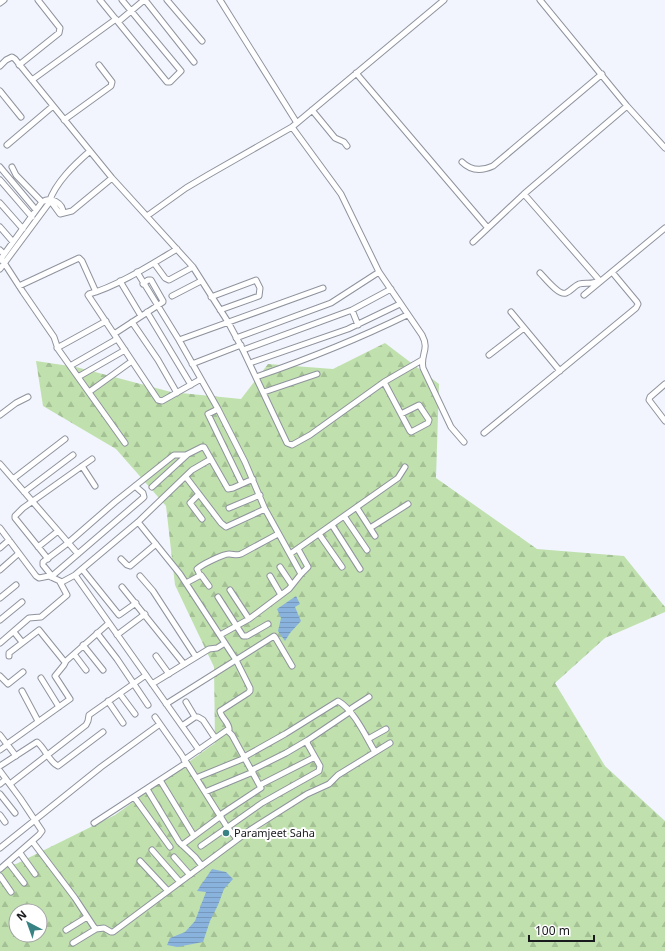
<svg xmlns="http://www.w3.org/2000/svg" width="665" height="951" viewBox="0 0 665 951" font-family="'Noto Sans',sans-serif">
  <defs>
    <pattern id="forest-firs" width="22" height="20" patternUnits="userSpaceOnUse"><rect width="22" height="20" fill="#c0e1ae"/><path d="M5 1l3.5 6h-7zM16 11l3.5 6h-7z" fill="#a4c095"/></pattern>
    <pattern id="water-rules" width="6" height="5" patternUnits="userSpaceOnUse"><rect width="6" height="5" fill="#89b2dd"/><path d="M0 2.5h6" fill="none" stroke="#7698bd"/></pattern>
  </defs>
  <rect width="100%" height="100%" fill="#f2f5fe"/>
  <path fill="url(#forest-firs)" fill-rule="evenodd" d="M 385,343 L 439,384 L 436,478 L 537,549 L 624,556 L 665,607 L 665,612 L 605,638 L 555,683 L 605,766 L 665,821 L 665,951 L 0,951 L 0,865 L 16,864 L 115,815 L 215,743 L 214,667 L 175,585 L 166,506 L 116,449 L 43,406 L 36,361 L 76,367 L 171,392 L 241,399 L 268,364 L 333,369 ZM 16,911 L 40,911 L 40,935 L 16,935 Z"/>
  <path fill="url(#water-rules)" d="M 296,596 L 300,604 L 295,607 L 301,621 L 290,633 L 285,641 L 278,631 L 281,618 L 277,609 Z
    M 212,869 L 226,872 L 233,879 L 224,889 L 218,905 L 210,921 L 203,942 L 177,947 L 167,945 L 170,938 L 185,932 L 195,921 L 206,892 L 197,891 Z"/>
  <g fill="none" stroke-linecap="round" stroke-linejoin="round">
    <g stroke="#8f939d" stroke-width="7">
      <path id="minor" d="M 100,0 L 167,82 L 170,82 L 181,71 L 122,0
        M 145,0 L 194,62
        M 167,0 L 202,41
        M 220,0 L 297,123
        M 540,0 L 627,106 L 665,148
        M 0,3 L 4,0
        M 118,22 L 144,0
        M 19,65 L 59,33 L 60,28 L 38,0
        M 0,66 L 6,60 L 12,57 L 15,59 L 112,178 L 193,267 L 228,322 L 243,350 L 287,443 L 292,445 L 310,435 L 384,382 L 422,360
        M 356,73 L 487,227
        M 32,80 L 116,19
        M 0,91 L 21,117
        M 312,110 L 335,138 L 344,142 L 347,146
        M 64,120 L 111,86 L 112,82 L 99,65
        M 292,127 L 341,194 L 379,272 L 422,335 C 430,350 420,354 423,368 L 451,427 L 464,442
        M 7,145 L 53,106
        M 462,162 C 471,171 482,171 493,166 L 602,74
        M 0,167 L 36,210
        M 12,167 L 16,175 L 42,202
        M 0,180 L 32,217
        M 524,194 L 600,281
        M 49,202 C 56,182 74,165 90,151
        M 0,203 L 23,229
        M 147,216 L 186,188 L 208,175 L 292,127 L 444,0
        M 0,227 L 13,242
        M 473,242 L 524,194 L 627,106
        M 177,249 C 152,264 116,287 89,294 L 88,295 L 158,400 L 162,401 L 201,379
        M 0,250 L 4,254
        M 1,258 L 23,292 L 54,337 L 58,349 L 125,443
        M 0,260 L 42,202 C 51,196 63,203 63,213
        M 154,263 L 165,278 L 169,280 L 193,267
        M 0,269 L 49,203 L 52,203 L 60,214 L 72,211 L 112,178
        M 137,272 L 179,340 L 218,409 L 245,462 L 265,509 L 226,527 L 221,523 L 186,477
        M 540,273 C 545,278 559,296 566,293 C 571,291 574,286 579,284 C 586,282 592,285 598,281
        M 120,281 L 141,316
        M 19,286 L 79,258 L 82,261 L 96,292
        M 584,295 L 665,228
        M 172,296 L 201,281
        M 211,297 L 256,280 L 260,288 L 259,296 L 220,310
        M 352,310 L 358,325
        M 147,312 L 191,385
        M 511,312 L 560,371
        M 132,322 L 158,360 L 177,393
        M 114,334 L 163,302 L 163,301 L 151,280 L 148,280 L 143,284
        M 236,338 L 331,303 L 379,272
        M 179,340 L 323,288
        M 57,348 L 106,321
        M 243,350 L 352,310 L 391,289
        M 489,355 L 524,328
        M 250,363 L 348,329 L 400,304
        M 192,364 L 241,345
        M 70,366 L 117,339
        M 78,377 L 125,350
        M 256,377 C 308,359 358,339 407,315
        M 384,382 L 410,431 L 411,432 L 428,423 L 429,420 L 419,405 L 401,414
        M 665,384 L 650,397 L 649,400 L 665,421
        M 89,392 L 132,361
        M 264,392 L 317,374
        M 218,409 L 208,414 L 242,484 L 253,479
        M 0,415 L 16,403 L 28,397
        M 484,433 L 636,308 L 638,304 L 637,302 L 612,272
        M 0,464 L 78,554
        M 82,466 L 95,486
        M 13,479 L 65,439
        M 152,487 L 187,455
        M 24,492 L 73,455
        M 199,494 L 190,503 L 202,519
        M 229,508 L 260,495
        M 357,508 L 375,536
        M 344,516 L 367,550
        M 138,522 L 180,574 L 236,660 L 250,688 L 250,691 L 248,693 L 220,711 C 221,718 230,723 229,730
        M 332,525 L 360,569
        M 0,528 L 36,576 L 39,578 L 49,576 L 62,582 L 75,575 L 82,569 L 138,522 L 192,470 L 211,459
        M 370,528 L 408,504
        M 319,534 L 342,567
        M 38,547 L 58,531
        M 0,548 L 9,540
        M 298,549 L 308,567 L 301,574
        M 290,554 L 398,478 L 405,467
        M 48,559 L 15,518 L 15,516 L 23,508 L 92,459
        M 121,559 L 127,565 L 130,566 L 156,544
        M 280,567 L 292,585
        M 82,569 L 119,615 L 136,603
        M 0,570 L 18,554
        M 75,575 L 199,750
        M 200,575 L 197,569 C 201,565 223,554 229,554 C 234,554 236,556 241,554 L 278,534
        M 52,576 L 43,565 L 43,562 L 68,543 L 115,502 L 174,455 L 186,455 L 202,447 L 204,447 L 228,489 L 233,488 L 242,484
        M 140,576 L 153,591 L 196,657
        M 270,576 L 281,595
        M 51,577 L 143,498 L 144,497 L 143,493 L 135,486
        M 186,583 L 201,575 L 209,586
        M 122,587 L 184,664
        M 230,590 L 249,619
        M 218,597 L 243,636 L 247,636 L 268,624
        M 0,598 L 16,585
        M 0,620 L 22,602
        M 14,632 L 22,642
        M 97,633 L 117,659 L 148,705
        M 117,635 L 145,614
        M 220,635 L 249,619 L 289,589 L 301,574 L 265,509
        M 0,643 L 29,618 L 41,617 L 67,595 L 60,582
        M 83,645 L 103,670
        M 74,654 L 86,670
        M 9,656 L 9,653 L 39,630 L 64,661 L 66,661 L 109,623
        M 156,656 L 169,674
        M 0,676 L 8,684 L 23,672
        M 41,678 L 59,707
        M 152,684 L 209,649 L 217,648 L 225,643
        M 22,691 L 38,721
        M 120,694 L 135,714
        M 108,701 L 123,723
        M 166,704 L 274,636 L 275,637 L 292,666
        M 155,717 L 181,754 L 227,827 L 237,839
        M 195,717 L 198,717 L 203,720 L 215,738
        M 182,726 L 195,717 L 186,702
        M 0,735 L 16,756
        M 368,739 L 386,729
        M 7,744 L 70,699 L 55,676 L 64,665 L 66,661
        M 0,750 L 7,745
        M 244,757 L 285,734 L 338,701 C 354,710 366,737 375,752
        M 184,760 L 227,730 L 232,735 L 261,788 L 220,815
        M 0,766 L 37,742 C 45,748 49,762 58,766 L 103,732
        M 252,770 L 286,753 L 308,740
        M 0,771 L 20,798 L 42,831 L 39,835 L 0,869
        M 196,778 L 245,758
        M 160,780 L 194,836
        M 0,784 L 6,779
        M 10,784 L 86,725 L 88,721 L 89,715 L 146,675
        M 260,785 L 315,757
        M 147,789 L 179,842 L 195,857 L 202,866
        M 205,792 L 253,772
        M 0,794 L 15,813
        M 134,797 L 170,847
        M 0,815 L 5,822
        M 94,823 L 186,763
        M 32,841 L 75,898 L 94,927 L 96,929 L 104,928 L 111,932 L 113,932 L 250,830 L 307,794 L 329,784 L 338,775 L 390,743
        M 182,845 L 221,816
        M 201,846 L 262,803 L 319,771 L 320,766 L 307,743 L 308,740 L 348,713 L 352,708 L 369,697
        M 0,848 L 101,767 L 160,724
        M 152,850 L 180,882
        M 20,853 L 35,874
        M 174,857 L 190,875
        M 140,861 L 168,891
        M 8,862 L 24,883
        M 0,876 L 11,892
        M 66,930 L 87,917
        M 73,943 L 96,929"/>
    </g>
    <use href="#minor" stroke="#fff" stroke-width="5"/>
  </g>
  <circle fill="#398284" stroke="#fff" stroke-width="1.5" cx="226" cy="833" r="4"/>
  <g text-anchor="middle" stroke-width="4" stroke-linejoin="round" paint-order="stroke">
    <g font-size="11" fill="#191a1e" stroke="#fff" text-anchor="start">
      <text x="234" y="837">Paramjeet Saha</text>
    </g>
  </g>
  <g transform="translate(28 923) rotate(319)"><circle r="19" fill="#ffffff" stroke="#a3a3a5"/>
  <path d="M0-3L7 15L0 10L-7 15Z" fill="#398284"/>
  <text y="-6" font-size="11" font-weight="bold" text-anchor="middle" fill="#191a1e">N</text>
  </g>
  <path d="M529 935v6h65v-6" fill="none" stroke="#191a1e" stroke-width="2"/>
  <text x="535" y="935" font-size="12" fill="#191a1e" stroke="#ffffff" stroke-width="3" paint-order="stroke">100 m</text>
</svg>
